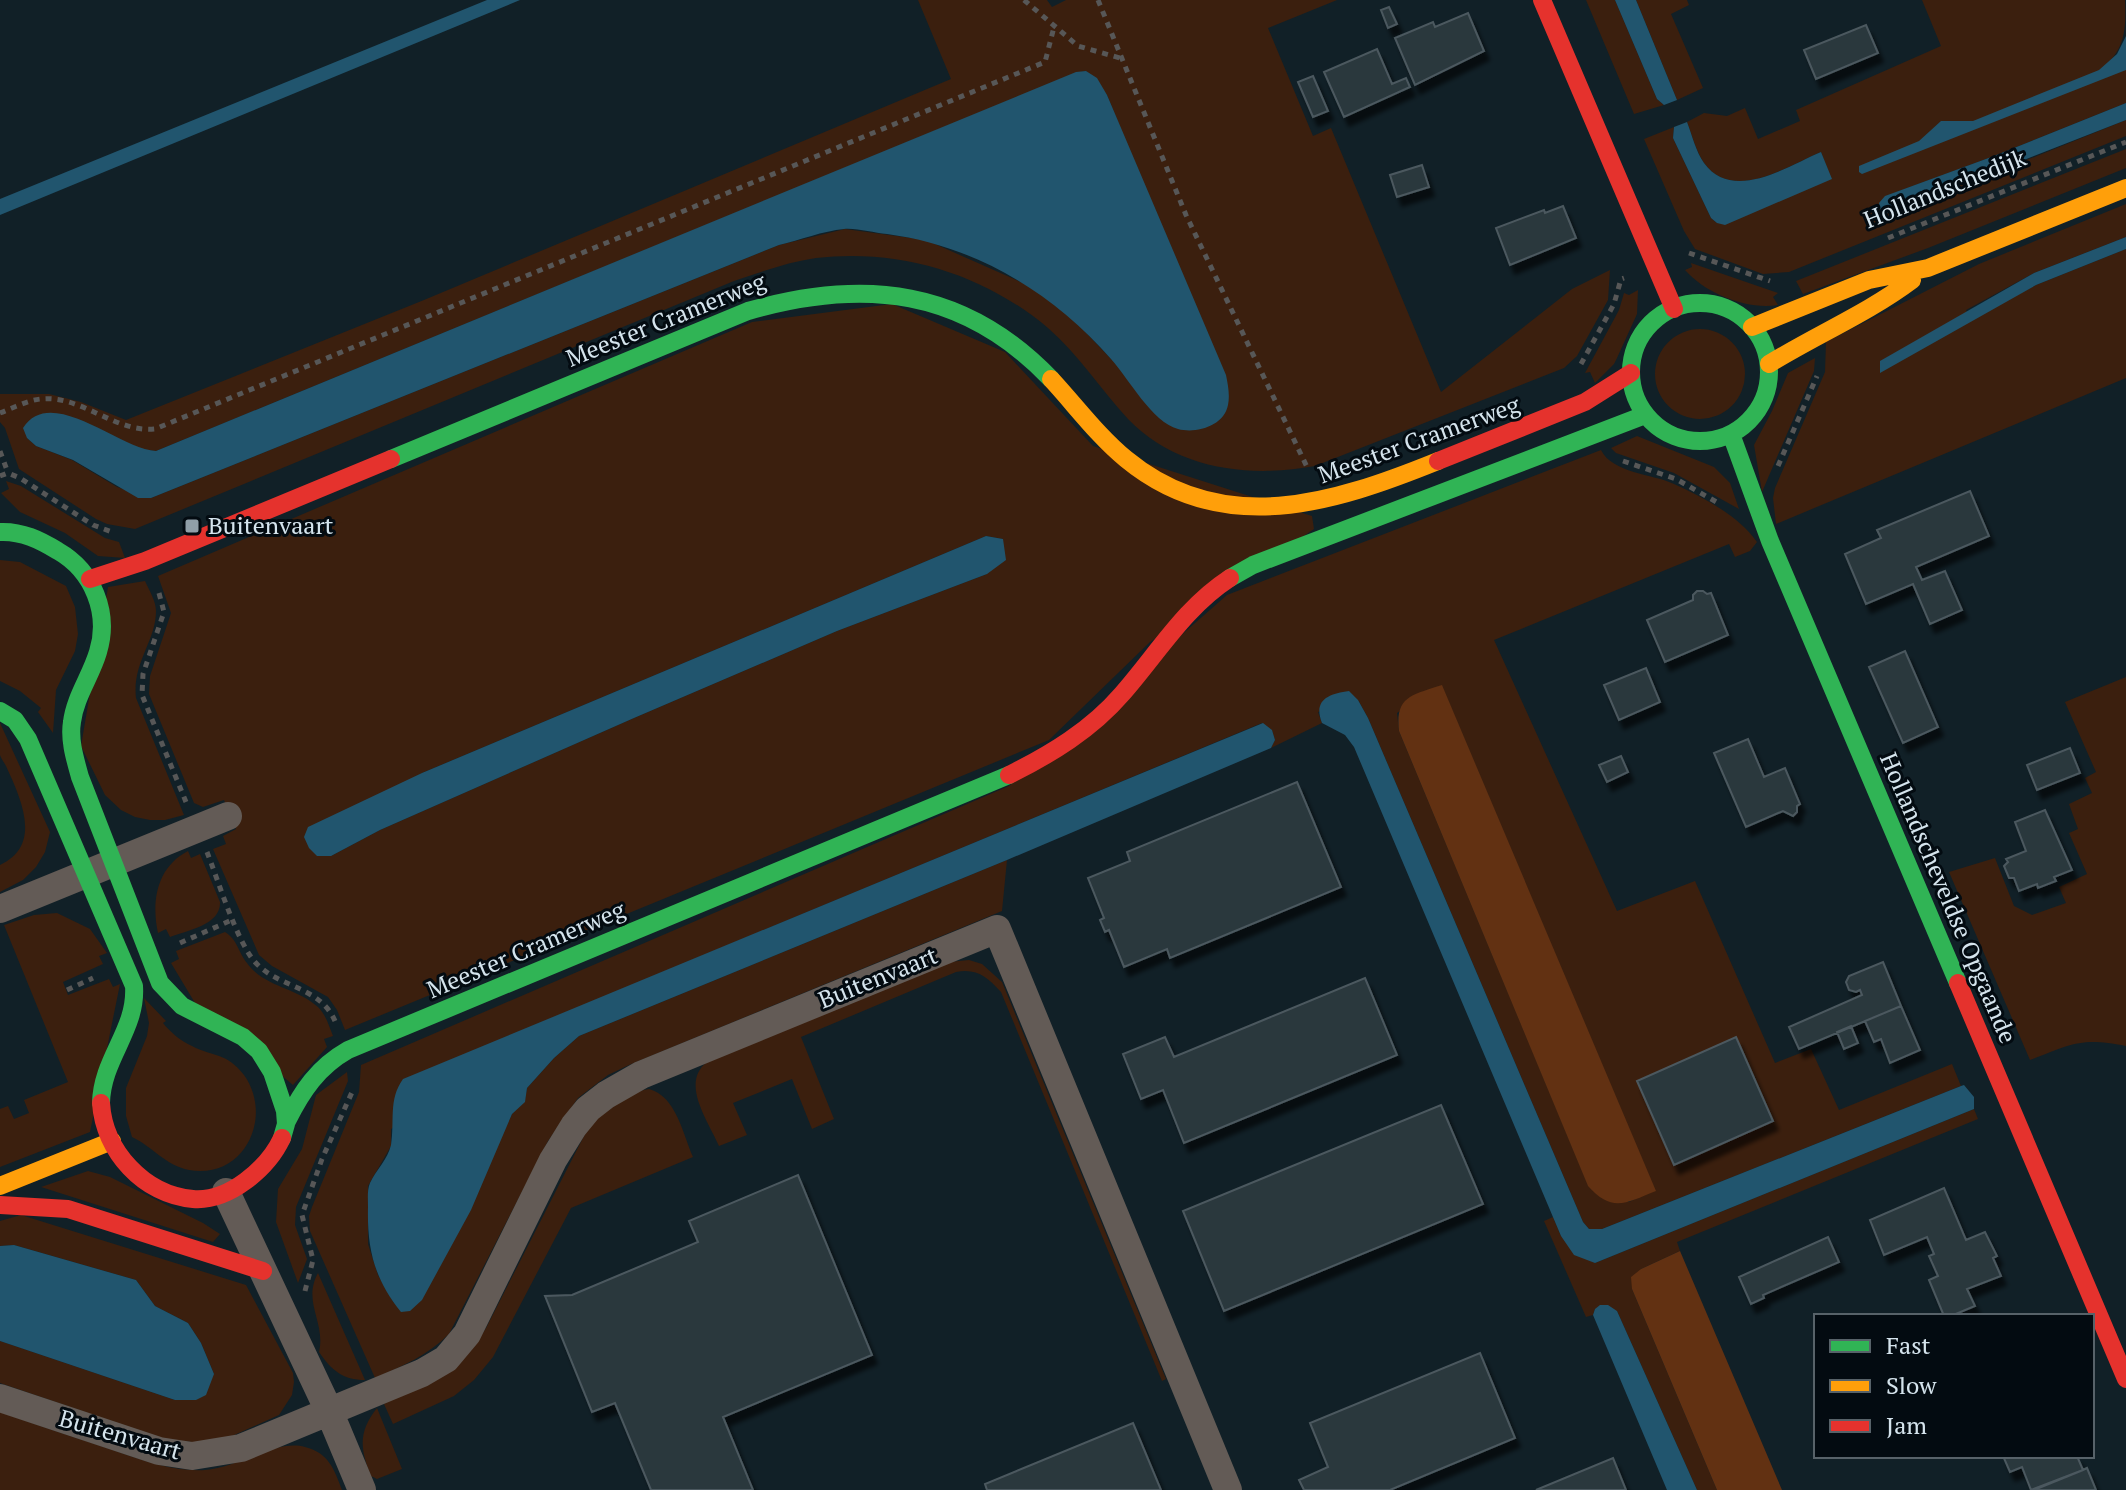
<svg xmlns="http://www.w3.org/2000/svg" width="2126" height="1490" viewBox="0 0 2126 1490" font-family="'PT Serif',serif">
  <defs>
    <filter id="shadow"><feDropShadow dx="5" dy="9" stdDeviation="2" flood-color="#0009"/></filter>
  </defs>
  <rect width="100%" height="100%" fill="#112027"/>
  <path fill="#3b1f0e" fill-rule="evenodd" d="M 918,0 L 1047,0 L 1052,7 L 1066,0 L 1337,0 L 1268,28 L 1313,136 L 1331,128 L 1441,392 L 1572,289 L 1610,270 L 1608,300 L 1577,356 L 1564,368 L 1315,466 C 1250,478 1177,470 1128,419 C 1101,390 1079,355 1048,328 C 984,274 900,248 816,258 C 788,262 761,272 734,281 L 135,529 L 107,524 L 96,519 L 19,469 L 5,428 L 0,422 L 0,394 L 49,394 L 81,402 L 126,420 L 424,300 L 951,79 ZM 1086,71 L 1107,95 L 1131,154 L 1112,360 L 1075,321 L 1032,287 L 926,240 L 845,229 L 779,245 L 151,498 L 117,487 L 72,460 L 36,446 L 27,438 L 156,451 L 1076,73 Z
    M 1586,0 L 1615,0 L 1657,99 L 1664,105 L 1634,114 Z
    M 1636,0 L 1687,0 L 1689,5 L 1671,14 L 1703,88 L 1677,100 Z
    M 1922,0 L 2125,0 C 2126,25 2126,45 2108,63 L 2126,64 L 2126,103 L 1994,156 L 1886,196 L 1997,172 L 2126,120 L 2126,136 L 1789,272 L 1763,274 L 1695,249 L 1684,231 L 1644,139 L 1674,127 L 1673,138 L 1711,218 L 1717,223 L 1831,179 L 1821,152 C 1788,166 1732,203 1704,163 C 1696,151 1692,135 1687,122 L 1704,113 L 1727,116 L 1745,108 L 1758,139 L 1800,121 L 1796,110 L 1941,46 Z
    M 2126,149 L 2126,168 L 1928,248 L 1803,294 L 1796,281 Z
    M 2126,204 L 2126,237 L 2034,273 L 1966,310 L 1970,320 L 2036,285 L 2126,249 L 2126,378 L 1776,524 L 1773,498 L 1775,488 L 1825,372 L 1826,342 L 1979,264 Z
    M 1691,263 L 1778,293 L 1773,297 L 1778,305 C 1747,310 1706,294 1685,270 L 1692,267 Z
    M 1638,290 L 1637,314 L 1617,358 L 1614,364 L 1595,383 L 1590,372 L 1585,373 L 1619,310 L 1624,293 L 1629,295 Z
    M 892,304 L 1005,352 L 1093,446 L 1312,516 L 1314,529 L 1150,642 L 1049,740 L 345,1030 L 337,1010 L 328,997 L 272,966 L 259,955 L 213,849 L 226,844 L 223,836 L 236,829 L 224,800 L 203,807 L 194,803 L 149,694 L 150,676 L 171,613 L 158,576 L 752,322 ZM 986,536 L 1003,539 L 987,574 L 837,631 L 634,718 L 380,830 L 331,856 L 422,773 Z
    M1655 374a45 45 0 1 1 90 0a45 45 0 1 1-90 0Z
    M 1815,358 L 1814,371 L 1762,492 L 1754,445 L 1772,411 L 1788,373 Z
    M 1637,436 L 1714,467 L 1730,483 L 1739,509 L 1674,473 L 1616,453 L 1611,448 Z
    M 1601,450 C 1612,473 1653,474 1674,484 C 1703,497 1739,516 1757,542 L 1750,551 L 1735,557 L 1729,544 L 1494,640 L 1617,911 L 1695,881 L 1775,1063 L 1811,1049 L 1839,1110 L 1952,1064 L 1961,1086 L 1602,1229 L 1589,1229 L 1583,1222 L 1368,718 L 1358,700 L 1318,712 L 1322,723 L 1271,748 L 1275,740 L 1272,731 L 1262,723 L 687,962 L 391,1129 L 391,1146 L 368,1186 L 368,1244 L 378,1275 L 394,1303 L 498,1144 L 512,1114 L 525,1099 L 527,1088 L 554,1058 L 579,1036 L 1007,860 L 1002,911 L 629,1065 L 608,1075 L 578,1098 L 548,1141 L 449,1334 C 428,1355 403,1366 375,1378 L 310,1231 L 309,1216 L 312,1207 L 359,1092 L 361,1065 L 1009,786 L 1227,595 ZM 1442,686 L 1655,1190 L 1629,1202 L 1588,1185 L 1399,731 L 1397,713 L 1429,690 Z
    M 6,481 L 21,486 L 105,538 L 119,542 L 125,558 L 98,556 L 65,533 L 20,512 L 1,493 L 9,489 Z
    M 0,560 L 20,562 L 66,586 L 75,607 L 78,634 L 75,651 L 56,690 L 53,733 L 38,712 L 41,708 L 20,691 L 0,681 Z
    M 145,581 C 149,590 156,601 156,611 C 156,641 132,663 136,698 L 184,815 L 165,820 L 150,820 L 135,817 L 121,810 L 105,795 L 81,746 L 108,587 Z
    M 2126,677 L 2126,1046 C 2081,1037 2072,1044 2030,1060 L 1949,872 L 1995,858 L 2014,906 L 2032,915 L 2066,903 L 2059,887 L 2087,874 L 2069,833 L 2078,829 L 2069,804 L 2092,793 L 2085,778 L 2096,772 L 2065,702 Z
    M 0,723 L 50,832 L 45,852 L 36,867 L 23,880 L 0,892 L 0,865 C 43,845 21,799 6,766 C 4,762 1,759 0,755 C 0,746 0,733 0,723 Z
    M 188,851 L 191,858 L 200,854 L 220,902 C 221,925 188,930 170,937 L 166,929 L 158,933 C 151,901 157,867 188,851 Z
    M 57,913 L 90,929 L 107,953 L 99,956 L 103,964 L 63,982 L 68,995 L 109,979 L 113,987 L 120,984 L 90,1132 L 0,1167 L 0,1109 L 8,1106 L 14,1119 L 29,1113 L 24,1100 L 68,1082 L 4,925 L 34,915 Z
    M 225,932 C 238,940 238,952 247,963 C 264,987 298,988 318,1007 C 326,1015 329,1026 333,1036 L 324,1039 L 327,1047 L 293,1085 L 195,1003 L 171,963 L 179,959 L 176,951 Z
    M 969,960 L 982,964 L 1002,982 L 1166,1379 L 1162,1381 L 1001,992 C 987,977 977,968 956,972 L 801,1037 L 834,1119 L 812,1129 L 792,1079 L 733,1103 L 747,1135 L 719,1146 C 708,1121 680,1083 707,1062 L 949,962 Z
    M 144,998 L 166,1021 L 163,1023 C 171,1033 181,1041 192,1046 C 213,1057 226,1052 244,1075 C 274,1117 244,1180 189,1170 C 165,1165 153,1147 132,1137 L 126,1116 L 126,1088 L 147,1036 L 149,1023 Z
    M 347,1072 L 348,1081 L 296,1207 L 295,1225 L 307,1259 L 298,1283 L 276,1222 L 278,1189 L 302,1149 L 316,1095 Z
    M 649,1089 C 676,1096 683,1134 693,1157 L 571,1208 L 493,1357 L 474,1380 L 454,1396 L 393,1424 L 384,1404 L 476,1344 L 486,1328 L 587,1130 C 601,1112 626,1092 649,1089 Z
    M 1974,1109 L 1978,1119 L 1677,1242 L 1680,1251 L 1641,1269 L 1632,1289 L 1717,1490 L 1697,1490 L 1617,1311 L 1595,1309 L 1593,1315 L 1586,1317 L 1544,1221 L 1553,1217 L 1561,1236 L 1595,1263 Z
    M 88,1171 L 110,1177 L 203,1223 L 220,1234 L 213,1242 L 41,1187 Z
    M 21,1215 L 246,1285 L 293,1373 L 294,1382 L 292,1395 L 279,1415 L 232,1436 L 201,1443 L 164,1439 L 0,1383 L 0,1341 L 175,1400 L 214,1374 L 201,1343 L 188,1323 L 155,1306 L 136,1280 L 14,1245 L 0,1246 L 0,1221 Z
    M 318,1273 L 365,1380 C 343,1380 331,1370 319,1352 C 326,1322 302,1302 318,1273 Z
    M 377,1408 L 402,1469 L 377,1479 L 371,1476 C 360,1449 358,1432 377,1408 Z
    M 0,1412 C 35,1424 70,1436 104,1447 C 137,1458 170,1472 205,1470 C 238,1468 275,1439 305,1447 C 329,1453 334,1469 342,1490 L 0,1490 Z"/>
  <path fill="#623112" d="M 1442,685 L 1656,1191 C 1626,1203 1612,1213 1588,1186 L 1399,731 C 1395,696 1412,695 1442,685 Z
    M 1680,1251 L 1782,1490 L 1717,1490 L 1632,1289 L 1631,1277 L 1641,1269 Z"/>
  <path fill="#21556e" d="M 487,0 L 520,0 L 0,215 L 0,199 Z
    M 1615,0 L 1636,0 L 1677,100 L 1664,105 L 1657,99 Z
    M 2126,36 L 2126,70 L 1862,174 L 1859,172 L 1859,166 L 1919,141 L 1941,121 L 1973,121 L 2099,70 L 2117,54 Z
    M 1086,71 L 1097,78 L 1107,95 L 1226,375 C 1228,385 1230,395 1228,405 C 1224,426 1196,434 1178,429 C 1152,422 1129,379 1111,359 C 1052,292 976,246 887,234 C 873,233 858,228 844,229 C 823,231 800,240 779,245 L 151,498 L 138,498 L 73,460 L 36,446 L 27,438 L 23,428 C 51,384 119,449 156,451 L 1076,72 Z
    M 2126,103 L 2126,120 L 1885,214 L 1880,209 L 1879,203 L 1885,196 L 1994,156 Z
    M 1687,122 C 1692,135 1696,152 1704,163 C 1733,203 1788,166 1821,152 L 1832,179 L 1725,225 L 1717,223 L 1711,218 L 1673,138 L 1674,127 Z
    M 2126,237 L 2126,249 L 2036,285 L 1880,373 L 1880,361 L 2034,273 Z
    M 986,536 L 1003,539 L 1006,560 L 987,574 L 837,631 L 634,718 L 380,830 L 331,856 L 317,856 L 309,848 L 304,837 L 308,827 L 422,773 Z
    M 1349,691 L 1358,700 L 1368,718 L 1583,1222 L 1589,1229 L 1602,1229 L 1961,1086 L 1964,1085 L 1974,1097 L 1974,1109 L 1595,1263 L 1574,1255 L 1561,1236 L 1354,747 L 1345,735 L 1322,723 C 1313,700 1328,694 1349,691 Z
    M 1263,723 L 1272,730 L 1275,740 L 1271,748 L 1007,860 L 579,1036 L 554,1058 L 527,1088 L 525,1102 L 512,1114 L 471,1210 L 422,1300 L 410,1311 L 401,1312 C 374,1279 367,1248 368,1207 C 368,1199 367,1190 370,1183 C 376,1170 388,1159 391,1145 C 395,1121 388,1100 403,1079 Z
    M 14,1245 L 136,1280 L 155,1306 L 188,1323 L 201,1343 L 214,1374 L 206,1395 L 196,1400 L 175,1400 L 0,1341 L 0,1246 Z
    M 1600,1305 L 1608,1305 L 1617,1311 L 1697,1490 L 1667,1490 L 1593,1315 L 1595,1309 Z"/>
  <path fill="#2b383e" stroke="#4c595f" stroke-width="2" filter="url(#shadow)" d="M 1389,7 L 1397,24 L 1388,28 L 1381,10 Z
    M 1468,13 L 1484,51 L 1415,85 L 1395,38 L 1433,22 L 1435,27 Z
    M 1866,25 L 1878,53 L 1816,79 L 1804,50 Z
    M 1377,49 L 1392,84 L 1406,78 L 1410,87 L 1344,117 L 1324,72 Z
    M 1313,76 L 1328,111 L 1313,117 L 1298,82 Z
    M 1422,165 L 1429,187 L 1397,197 L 1390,175 Z
    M 1563,206 L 1576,238 L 1510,265 L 1496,228 L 1544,210 L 1545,213 Z
    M 1970,491 L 1989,536 L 1916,567 L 1922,580 L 1945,571 L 1962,610 L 1930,624 L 1913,584 L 1866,604 L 1845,554 L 1881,538 L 1877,530 Z
    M 1697,591 L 1703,591 L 1707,594 L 1711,593 L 1728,635 L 1665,662 L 1647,620 L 1693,600 L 1693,595 Z
    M 1905,651 L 1938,727 L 1903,743 L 1869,667 Z
    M 1646,668 L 1660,702 L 1619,720 L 1604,685 Z
    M 1748,739 L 1764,777 L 1785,768 L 1800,804 L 1797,806 L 1797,812 L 1793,816 L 1783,811 L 1746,827 L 1714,753 Z
    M 2070,748 L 2080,773 L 2037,790 L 2027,765 Z
    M 1621,756 L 1628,772 L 1607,782 L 1599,765 Z
    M 1297,782 L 1341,887 L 1170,958 L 1167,949 L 1124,967 L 1109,930 L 1105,932 L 1100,920 L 1104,918 L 1088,878 L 1130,861 L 1127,852 Z
    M 2045,810 L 2072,870 L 2054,877 L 2056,881 L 2038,888 L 2037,884 L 2019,891 L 2014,878 L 2009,878 L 2004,866 L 2008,862 L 2006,859 L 2026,851 L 2015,822 Z
    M 1883,962 L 1901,1006 L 1799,1049 L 1789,1027 L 1862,995 L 1860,990 L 1856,992 L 1849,990 L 1846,982 L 1849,976 Z
    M 1365,978 L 1397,1055 L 1184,1143 L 1163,1090 L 1141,1099 L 1123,1054 L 1165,1037 L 1174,1057 Z
    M 1901,1006 L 1920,1050 L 1890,1063 L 1881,1039 L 1874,1042 L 1865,1021 Z
    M 1851,1026 L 1858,1043 L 1844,1049 L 1837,1032 Z
    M 1736,1037 L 1773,1121 L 1674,1165 L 1637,1081 Z
    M 1441,1105 L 1483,1204 L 1224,1311 L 1183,1211 Z
    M 798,1175 L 872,1355 L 723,1417 L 753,1490 L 651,1490 L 615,1403 L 592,1412 L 545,1296 L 572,1295 L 698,1242 L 689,1221 Z
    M 1944,1188 L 1966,1240 L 1985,1232 L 1997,1256 L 1993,1258 L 2001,1276 L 1967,1289 L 1975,1306 L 1951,1316 L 1944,1316 L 1929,1280 L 1938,1276 L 1929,1256 L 1934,1254 L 1927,1237 L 1884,1255 L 1870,1220 Z
    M 1828,1237 L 1839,1262 L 1763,1295 L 1764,1298 L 1751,1304 L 1739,1277 Z
    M 1480,1353 L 1515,1438 L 1390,1490 L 1304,1490 L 1299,1480 L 1328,1467 L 1310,1423 Z
    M 1133,1423 L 1161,1490 L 987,1490 L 985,1484 Z
    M 2003,1456 L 2077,1456 L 2083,1470 L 2031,1490 L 2022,1467 L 2010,1472 Z
    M 1613,1458 L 1626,1490 L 1536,1490 Z
    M 2087,1468 L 2096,1490 L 2034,1490 L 2083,1470 Z"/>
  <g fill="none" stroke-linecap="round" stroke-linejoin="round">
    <path stroke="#575757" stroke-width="5" stroke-dasharray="6 6" stroke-linecap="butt" d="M 1024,0 L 1078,46 L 1120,58
      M 1098,0 L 1186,215 L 1308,469
      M 1888,238 L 2126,142
      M 1689,253 L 1770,281
      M 1581,364 L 1614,304 L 1621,279 L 1624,278
      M 0,413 C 13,408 28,400 41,399 C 82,395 115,433 155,429 L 1045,62 L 1054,27
      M 0,451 L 8,473
      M 1623,461 L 1676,479 L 1720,504
      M 1778,466 L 1817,376
      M 0,476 L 8,473 L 20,478 L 93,525 L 115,533
      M 159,593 L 164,612 L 143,674 L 142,695 L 186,802
      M 207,852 C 218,880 237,942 255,962 C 278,988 320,986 335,1021
      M 180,943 L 234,919
      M 67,990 L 93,978
      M 305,1291 L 313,1260 L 302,1215 L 322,1159 L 353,1090"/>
    <path stroke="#635b56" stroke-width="28" d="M 0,909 L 228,816
      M 226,1192 L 329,1411 L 362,1490
      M 0,1398 L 159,1451 L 192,1456 L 241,1448 L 422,1373 L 446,1359 L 467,1334 L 553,1160 L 574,1126 L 588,1109 L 606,1095 L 641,1075 L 997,929 L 1228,1490"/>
    <path stroke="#30b455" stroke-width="18" d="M1631 372a69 69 0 1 1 138 0a69 69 0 1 1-138 0Z
      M 1731,434 L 1770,541 L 1958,983
      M 391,459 L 748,311 C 864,278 964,288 1051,379
      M 0,532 C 22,531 40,540 58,551 C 93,571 110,613 98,652 C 91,676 75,697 72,722 C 69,740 75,759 80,777 L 160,983 L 182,1006 L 243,1037 L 259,1051 L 272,1072 L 285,1111 L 286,1124 L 282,1138
      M 1230,578 L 1253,565 L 1645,415
      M 0,711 L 15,720 L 28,739 L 134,986 C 137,1030 102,1058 101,1103
      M 287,1121 C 302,1091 318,1067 348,1050 L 1009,775"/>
    <path stroke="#ff9f0a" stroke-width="18" d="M 1752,327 L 1869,280 L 1928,268 L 2126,188
      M 1769,364 C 1816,335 1868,313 1912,280
      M 1051,379 C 1076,406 1098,436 1126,459 C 1223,539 1334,503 1438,461
      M 0,1186 L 112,1141"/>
    <path stroke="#e5322d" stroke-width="18" d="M 1542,0 L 1674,309
      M 1438,461 L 1585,402 L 1631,373
      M 90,579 L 145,561 L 391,459
      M 1009,775 C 1051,754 1091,730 1122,694 C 1158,653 1184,608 1230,578
      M 1958,983 L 2126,1379
      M 101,1103 C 104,1151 144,1195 193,1199 C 229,1202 268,1168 282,1138
      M 0,1205 L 68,1209 L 263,1271"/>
  </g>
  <rect fill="#909fa8" stroke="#030b11" stroke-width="3" x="184" y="518" width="16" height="16" rx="4"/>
  <g text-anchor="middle" stroke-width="6" stroke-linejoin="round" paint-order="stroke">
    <g font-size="24" fill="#d5e4ed" stroke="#030b11">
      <text transform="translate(1945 189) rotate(-22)" y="8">Hollandschedijk</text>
      <text transform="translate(666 320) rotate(-22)" y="8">Meester Cramerweg</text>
      <text transform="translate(1419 440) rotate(-20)" y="8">Meester Cramerweg</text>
      <text transform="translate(1948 898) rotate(67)" y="8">Hollandscheveldse Opgaande</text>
      <text transform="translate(526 950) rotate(-23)" y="8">Meester Cramerweg</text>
      <text transform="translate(878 978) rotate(-22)" y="8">Buitenvaart</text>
      <text transform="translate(120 1435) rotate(16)" y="8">Buitenvaart</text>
    </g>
    <g font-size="24" fill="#d5e4ed" stroke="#030b11" text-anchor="start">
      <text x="208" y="534">Buitenvaart</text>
    </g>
  </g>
  <rect x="1814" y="1314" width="280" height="144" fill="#030b11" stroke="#576269" stroke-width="2"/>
  <rect x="1830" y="1340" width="40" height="12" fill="#30b455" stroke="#576269" stroke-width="2"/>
  <text x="1886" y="1354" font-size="24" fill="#d5e4ed">Fast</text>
  <rect x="1830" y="1380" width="40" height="12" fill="#ff9f0a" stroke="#576269" stroke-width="2"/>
  <text x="1886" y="1394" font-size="24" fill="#d5e4ed">Slow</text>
  <rect x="1830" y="1420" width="40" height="12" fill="#e5322d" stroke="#576269" stroke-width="2"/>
  <text x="1886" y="1434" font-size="24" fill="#d5e4ed">Jam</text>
</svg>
